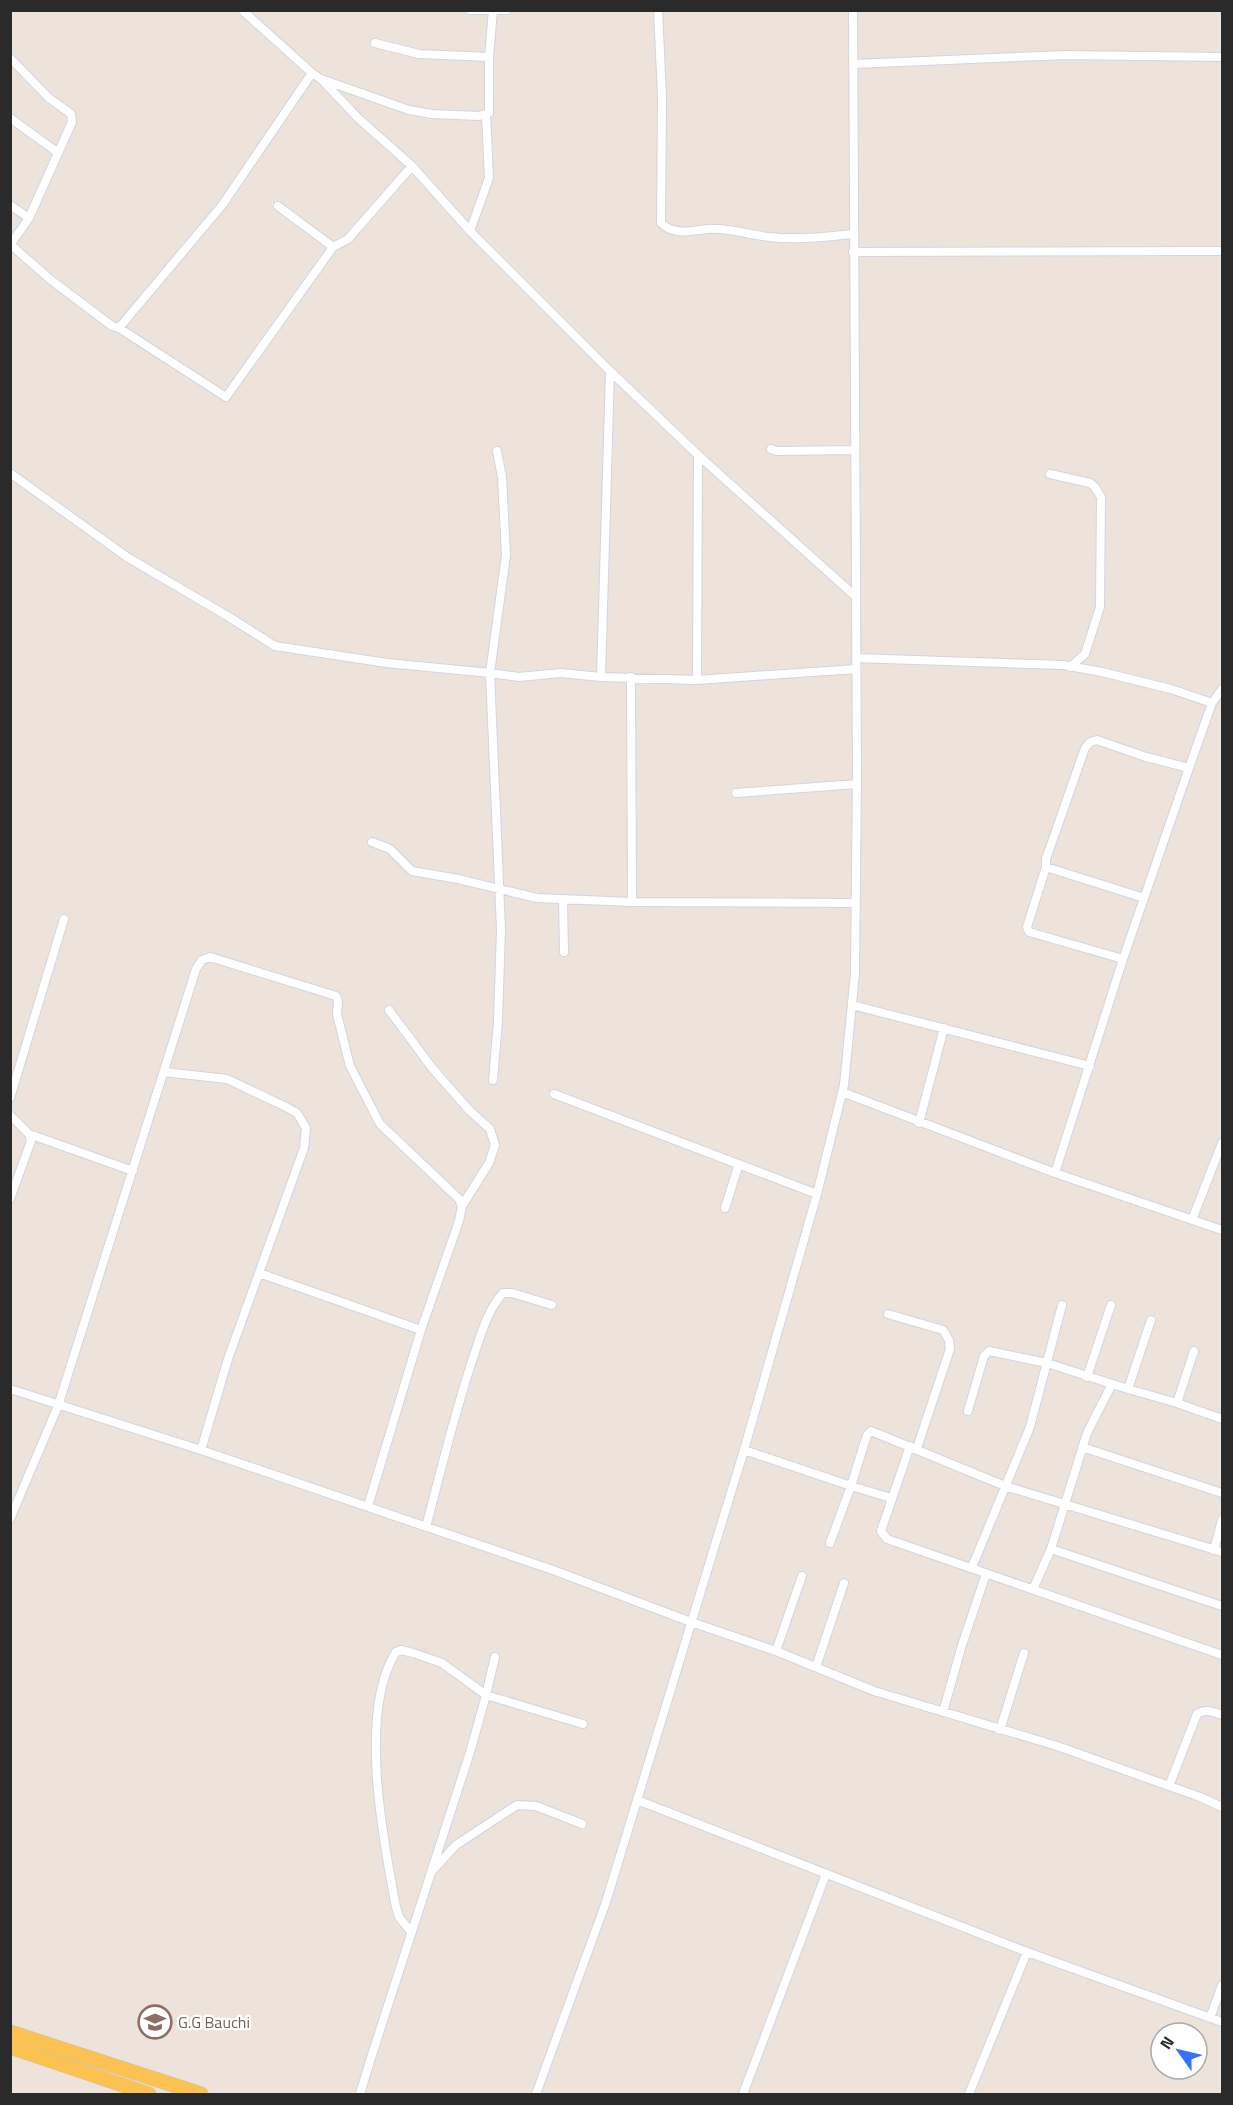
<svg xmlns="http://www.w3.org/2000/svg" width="1233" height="2105" viewBox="0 0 1233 2105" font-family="'Titillium Web',sans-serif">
  <rect width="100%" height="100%" fill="#ede3da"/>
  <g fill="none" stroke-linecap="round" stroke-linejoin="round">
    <g stroke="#cfd5e4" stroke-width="10">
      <path id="minor" d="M 242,10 L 312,73 L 321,79 L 409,110 L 432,114 L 479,116 L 489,113 L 489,57 L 493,10
        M 470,10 L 507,10
        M 658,10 L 662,97 L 661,223 C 677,239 699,227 719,229 C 736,230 752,235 769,237 C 797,240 825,237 853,234
        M 375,43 L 419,54 L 489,57
        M 10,58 L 49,98 L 71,114 L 72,122 L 29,218 L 10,245
        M 853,64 L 1065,55 L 1222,57
        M 321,79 L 358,118 L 412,166 L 470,231 L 610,371 L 698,455 L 855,596
        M 10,118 L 57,152
        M 10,205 L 29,218
        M 278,206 L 333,247
        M 470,231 L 489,178 L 486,114
        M 11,245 L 51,280 L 112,326 L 119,328 L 226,397 L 333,247 L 348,239 L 412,166
        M 853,252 L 1222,251
        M 119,328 L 223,204 L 312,73
        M 771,449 L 777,451 L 855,450
        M 10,473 L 127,557 L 229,617 L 275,646 L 387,663 L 490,673 L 519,677 L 561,673 L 601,677 L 697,680 L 856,669
        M 1050,474 L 1090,483 L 1095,487 L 1101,497 L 1100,607 L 1085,654 L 1070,667
        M 856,658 L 1063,665 L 1102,672 L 1171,689 L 1212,703
        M 601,677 L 610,371
        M 631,677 L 632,902
        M 697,680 L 698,455
        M 736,793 L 857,784
        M 372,842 L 390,849 L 412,871 L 458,879 L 537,898 L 632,902 L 855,903
        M 1046,867 L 1144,898
        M 563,899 L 564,952
        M 1123,959 L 1029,932 L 1027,927 L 1046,867 L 1046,859 L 1085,748 L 1090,742 L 1097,740 L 1146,757 L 1189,768
        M 852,1005 L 1090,1066
        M 164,1072 L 227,1079 L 284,1106 L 297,1113 L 306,1128 L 304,1148 L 228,1359 L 201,1450
        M 493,1080 L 498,1021 L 501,929 L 490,673 L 506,555 L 502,477 L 497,451
        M 842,1092 L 1055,1173 L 1222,1230
        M 554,1094 L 817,1194
        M 10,1098 L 64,919
        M 10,1115 L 29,1134 L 31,1141 L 10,1199
        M 919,1123 L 944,1028
        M 29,1134 L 133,1171
        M 1055,1173 L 1123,959 L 1189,768 L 1212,703 L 1222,689
        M 725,1208 L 739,1164
        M 1192,1220 L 1222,1143
        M 259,1273 L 421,1330
        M 888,1314 L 943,1330 L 949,1340 L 950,1349 L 917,1448
        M 1087,1377 L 1111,1305
        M 10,1389 L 201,1450 L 553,1570 L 691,1622 L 776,1651 L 874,1691 L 1057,1746 L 1200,1797 L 1222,1807
        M 1128,1389 L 1177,1403 L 1222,1419
        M 1177,1403 L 1194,1351
        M 968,1411 L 984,1356 L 989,1351 L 1047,1363 L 1112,1384
        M 910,1446 L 881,1531 L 887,1539 L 1222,1655
        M 1082,1447 L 1222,1493
        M 744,1450 L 851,1486 L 867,1435 L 871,1431 L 1005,1486 L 1222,1552
        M 368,1506 L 421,1330 L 459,1221 L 462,1206 L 489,1163 L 495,1145 L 490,1129 L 469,1110 L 433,1069 L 389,1010
        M 10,1519 L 58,1406 L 196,969 L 202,960 L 210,957 L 336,996 L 338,1001 L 337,1014 L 350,1066 L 380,1124 L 459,1199 L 462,1206
        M 426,1527 C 441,1470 455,1411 474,1355 C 481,1334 488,1309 503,1293 L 512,1293 L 552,1305
        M 830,1543 L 851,1486 L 891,1498
        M 1051,1549 L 1222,1606
        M 1214,1550 L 1222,1520
        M 972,1567 L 1030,1427 L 1062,1305
        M 1033,1589 L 1051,1549 L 1087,1433 L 1112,1384 L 1128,1389 L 1151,1320
        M 776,1651 L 802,1576
        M 816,1667 L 844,1583
        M 943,1712 L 962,1645 L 986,1574
        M 1000,1730 L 1024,1653
        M 1169,1786 L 1197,1714 C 1206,1708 1213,1712 1222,1715
        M 637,1800 L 1027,1952 L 1222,2022
        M 433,1870 L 456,1845 L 517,1805 L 536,1806 L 582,1824
        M 411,1932 L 399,1917 L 396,1907 C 383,1840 358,1711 396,1652 L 401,1650 L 413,1653 L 442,1663 L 486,1695 L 583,1724
        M 1210,2018 L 1222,1985
        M 360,2094 L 370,2061 L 471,1749 L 486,1695 L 495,1657
        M 536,2094 L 606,1902 L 744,1450 L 817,1194 L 844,1085 L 855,973 L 857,775 L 853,10
        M 743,2094 L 826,1874
        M 969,2094 L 1027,1952"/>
    </g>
    <g stroke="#c3c3c3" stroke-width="15">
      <path id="primary" d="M 10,2032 L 201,2094
        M 10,2047 L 149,2094"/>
    </g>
    <use href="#minor" stroke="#fff" stroke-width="8"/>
    <use href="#primary" stroke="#fbc151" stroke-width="14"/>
  </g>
  <defs>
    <g id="school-ring" transform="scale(1.725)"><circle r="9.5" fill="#fff" stroke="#8d6e63" stroke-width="1.5"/><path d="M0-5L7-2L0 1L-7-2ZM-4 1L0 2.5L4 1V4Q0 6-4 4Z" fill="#8d6e63"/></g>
  </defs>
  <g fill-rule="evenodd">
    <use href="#school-ring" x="155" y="2022"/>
  </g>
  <g text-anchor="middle" stroke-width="4.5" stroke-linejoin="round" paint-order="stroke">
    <g font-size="16" fill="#785e54" stroke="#fff" text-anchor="start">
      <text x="178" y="2028">G.G Bauchi</text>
    </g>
  </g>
  <rect width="1233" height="2105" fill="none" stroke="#2a2a2a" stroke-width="24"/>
  <g transform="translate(1179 2051) rotate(304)"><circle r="28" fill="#ffffff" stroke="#aaaaaa" stroke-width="1.5"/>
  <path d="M0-4.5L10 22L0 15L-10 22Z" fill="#3571ff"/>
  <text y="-9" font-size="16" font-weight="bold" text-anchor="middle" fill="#2a2a2a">N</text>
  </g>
</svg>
